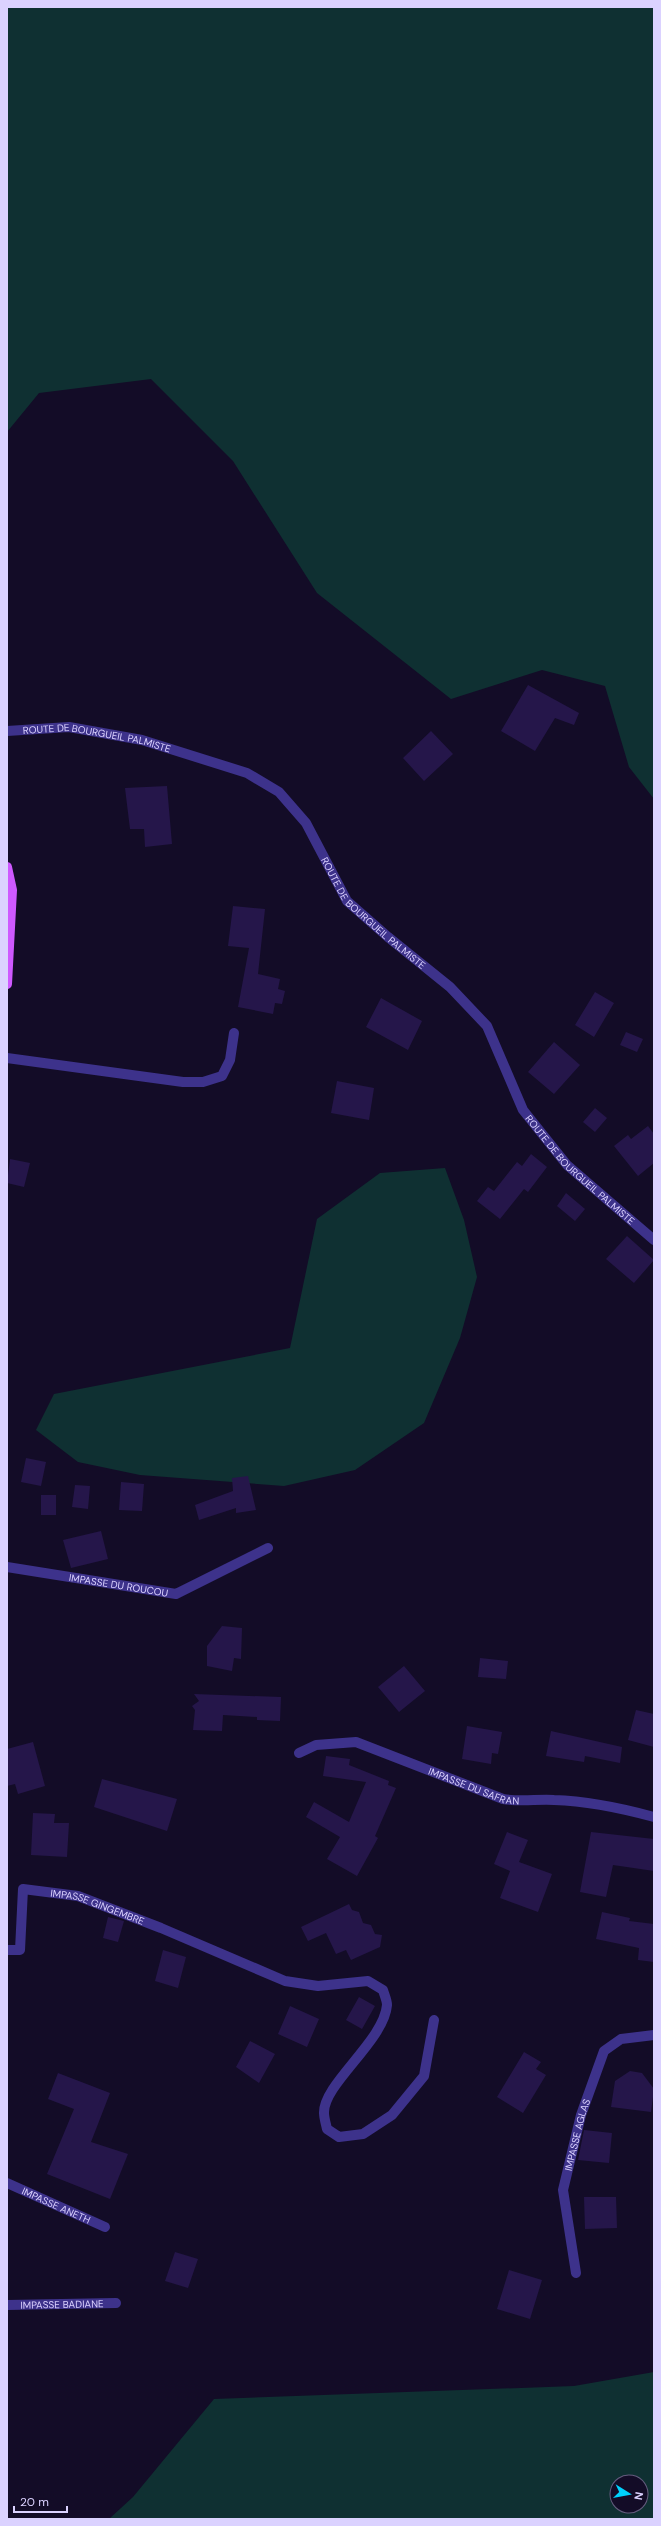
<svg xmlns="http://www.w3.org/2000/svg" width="661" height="2526" viewBox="0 0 661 2526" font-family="'DM Sans',sans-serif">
  <rect width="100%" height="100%" fill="#130c27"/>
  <path fill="#0f3032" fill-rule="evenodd" d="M 7,7 L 654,7 L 654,799 L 629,767 L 605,686 L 542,670 L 451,699 L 317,593 L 233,461 L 151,379 L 39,393 L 7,432 Z
    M 445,1168 L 464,1220 L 477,1277 L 460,1338 L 424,1423 L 355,1470 L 284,1486 L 140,1475 L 78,1462 L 36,1430 L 54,1394 L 290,1348 L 317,1219 L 380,1173 Z
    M 654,2372 L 654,2519 L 109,2519 L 133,2497 L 214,2399 L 574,2386 ZM 617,2482 L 641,2482 L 641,2506 L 617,2506 Z"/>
  <path fill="#25164a" d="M 528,685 L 579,713 L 574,725 L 555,718 L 535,751 L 501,731 Z
    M 431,731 L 453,754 L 424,781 L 403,758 Z
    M 167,786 L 172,844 L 145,847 L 144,829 L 130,829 L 125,788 Z
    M 233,906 L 265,909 L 258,974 L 280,979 L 278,989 L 285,991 L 282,1004 L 275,1003 L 273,1014 L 238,1007 L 249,948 L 228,946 Z
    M 595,992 L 614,1003 L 594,1037 L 575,1025 Z
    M 381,998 L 422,1021 L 408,1050 L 366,1027 Z
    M 626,1032 L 643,1039 L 637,1052 L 620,1045 Z
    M 554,1042 L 580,1065 L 554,1094 L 528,1072 Z
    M 337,1081 L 374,1088 L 369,1120 L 331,1113 Z
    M 595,1108 L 607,1118 L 595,1132 L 583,1122 Z
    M 648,1126 L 654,1134 L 654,1163 L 638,1176 L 614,1146 L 628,1135 L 631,1139 Z
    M 531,1154 L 547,1167 L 528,1192 L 524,1189 L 500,1219 L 477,1201 L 488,1187 L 494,1191 L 517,1162 L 522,1166 Z
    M 10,1159 L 30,1163 L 24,1187 L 7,1183 Z
    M 566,1193 L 585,1209 L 575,1221 L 557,1206 Z
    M 627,1236 L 654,1260 L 634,1283 L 606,1259 Z
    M 26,1458 L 46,1462 L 41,1486 L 21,1482 Z
    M 248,1476 L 256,1510 L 236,1513 L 236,1508 L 199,1520 L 195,1505 L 233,1491 L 232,1478 Z
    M 121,1482 L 144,1484 L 142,1511 L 119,1510 Z
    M 75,1485 L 90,1486 L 88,1509 L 72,1507 Z
    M 41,1495 L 56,1495 L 56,1515 L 41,1515 Z
    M 101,1531 L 108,1559 L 71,1568 L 63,1540 Z
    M 222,1626 L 242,1628 L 241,1659 L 234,1658 L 232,1671 L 207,1666 L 207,1646 Z
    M 480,1658 L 508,1661 L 506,1679 L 478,1677 Z
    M 404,1666 L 425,1691 L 399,1712 L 378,1687 Z
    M 194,1694 L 281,1697 L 280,1721 L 257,1720 L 257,1717 L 223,1715 L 222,1731 L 193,1730 L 195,1710 L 192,1706 L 199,1701 Z
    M 636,1710 L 654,1714 L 654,1747 L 628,1740 Z
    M 467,1726 L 502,1732 L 498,1754 L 492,1753 L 491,1764 L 462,1759 Z
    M 551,1731 L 622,1747 L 620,1763 L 585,1756 L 584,1762 L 546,1756 Z
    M 33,1742 L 45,1786 L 18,1794 L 15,1784 L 7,1786 L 7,1749 Z
    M 326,1756 L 350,1759 L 349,1765 L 389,1781 L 388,1785 L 396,1788 L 375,1836 L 378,1838 L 357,1876 L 327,1859 L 340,1837 L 306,1817 L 314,1802 L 349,1822 L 366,1782 L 323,1776 Z
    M 102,1779 L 177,1799 L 167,1831 L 94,1807 Z
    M 33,1813 L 55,1814 L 54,1823 L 69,1823 L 67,1857 L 31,1855 Z
    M 507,1832 L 528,1840 L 519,1862 L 552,1874 L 538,1912 L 500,1898 L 510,1871 L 494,1864 Z
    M 591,1832 L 654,1839 L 654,1871 L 613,1865 L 606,1897 L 580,1892 Z
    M 349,1904 L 352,1910 L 359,1912 L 363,1923 L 371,1925 L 375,1934 L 382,1935 L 380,1947 L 351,1960 L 346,1950 L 336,1954 L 326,1933 L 308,1941 L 301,1927 Z
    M 602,1912 L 630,1918 L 629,1921 L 654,1924 L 654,1962 L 638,1960 L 639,1948 L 596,1939 Z
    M 108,1917 L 124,1921 L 118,1942 L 103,1938 Z
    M 163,1950 L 186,1957 L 178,1988 L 155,1981 Z
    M 359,1997 L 375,2006 L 362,2029 L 346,2020 Z
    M 290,2006 L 319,2019 L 307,2047 L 278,2034 Z
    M 250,2041 L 275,2054 L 259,2083 L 236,2067 Z
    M 524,2052 L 541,2062 L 536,2069 L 546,2075 L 523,2113 L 497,2097 Z
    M 630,2071 L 642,2073 L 654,2089 L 651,2112 L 611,2107 L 615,2081 Z
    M 58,2073 L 110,2093 L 91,2142 L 128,2154 L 110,2199 L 47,2174 L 74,2109 L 48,2099 Z
    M 584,2130 L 612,2133 L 609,2163 L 578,2160 Z
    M 584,2197 L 616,2197 L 617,2228 L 585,2229 Z
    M 175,2252 L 198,2259 L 188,2288 L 165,2281 Z
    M 509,2270 L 542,2280 L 530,2319 L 497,2309 Z"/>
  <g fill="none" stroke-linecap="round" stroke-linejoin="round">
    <g stroke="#3d328b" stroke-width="10">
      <path id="s1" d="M 7,731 L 69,727 L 142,740 L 247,773 L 279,792 L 306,823 L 347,901 L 388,937 L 450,987 L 487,1026 L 523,1110 L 567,1165 L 654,1240"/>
      <path d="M 7,1058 L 183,1082 L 203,1082 L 222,1076 L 230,1060 L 234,1033"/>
      <path id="s2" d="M 7,1567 L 176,1594 L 268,1548"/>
      <path id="s3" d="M 299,1753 L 316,1745 L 356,1742 L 503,1799 C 520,1802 537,1799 554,1800 C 589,1801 621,1808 654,1817"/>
      <path id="s4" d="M 7,1950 L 20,1950 L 23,1889 L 78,1896 L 161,1928 L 285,1981 L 318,1986 L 368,1981 L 383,1990 C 384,1994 387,2000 387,2005 C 384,2041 323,2084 324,2113 C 324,2118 326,2124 327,2129 L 339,2137 L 363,2134 L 392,2115 L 424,2076 L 434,2020"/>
      <path id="s5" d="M 7,2183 L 105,2227"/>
      <path id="s6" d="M 576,2273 L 563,2190 L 581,2115 L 604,2051 L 621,2039 L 654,2035"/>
      <path id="s7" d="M 7,2305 L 116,2303"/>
    </g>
    <path stroke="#ce59ff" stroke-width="10" d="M 7,867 L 12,890 L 7,984"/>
  </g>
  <g text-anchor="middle" stroke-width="3" stroke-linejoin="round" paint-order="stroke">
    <g font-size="10" fill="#dbd2ff" stroke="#130c27">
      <text dy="4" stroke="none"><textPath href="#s1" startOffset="91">ROUTE DE BOURGUEIL PALMISTE</textPath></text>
      <text dy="4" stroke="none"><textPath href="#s1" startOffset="439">ROUTE DE BOURGUEIL PALMISTE</textPath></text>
      <text dy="4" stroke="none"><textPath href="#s1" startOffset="775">ROUTE DE BOURGUEIL PALMISTE</textPath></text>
      <text dy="4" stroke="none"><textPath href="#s2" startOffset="113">IMPASSE DU ROUCOU</textPath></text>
      <text dy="4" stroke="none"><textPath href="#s3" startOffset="185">IMPASSE DU SAFRAN</textPath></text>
      <text dy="4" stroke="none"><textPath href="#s4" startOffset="151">IMPASSE GINGEMBRE</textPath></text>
      <text dy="4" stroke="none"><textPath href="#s6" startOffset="141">IMPASSE AGLAS</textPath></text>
      <text dy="4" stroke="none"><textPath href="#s5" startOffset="54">IMPASSE ANETH</textPath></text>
      <text dy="4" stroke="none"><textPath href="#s7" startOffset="55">IMPASSE BADIANE</textPath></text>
    </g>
  </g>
  <rect width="661" height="2526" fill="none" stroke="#dbd2ff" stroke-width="16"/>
  <g transform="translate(629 2494) rotate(101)"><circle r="19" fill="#130c27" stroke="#635b7d"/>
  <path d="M0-3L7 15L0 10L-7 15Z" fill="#00d1fd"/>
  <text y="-6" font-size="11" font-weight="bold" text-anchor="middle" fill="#dbd2ff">N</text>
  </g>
  <path d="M14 2506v6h53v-6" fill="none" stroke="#dbd2ff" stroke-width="2"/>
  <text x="20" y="2506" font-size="12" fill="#dbd2ff" stroke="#130c27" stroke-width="3" paint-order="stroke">20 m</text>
</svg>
